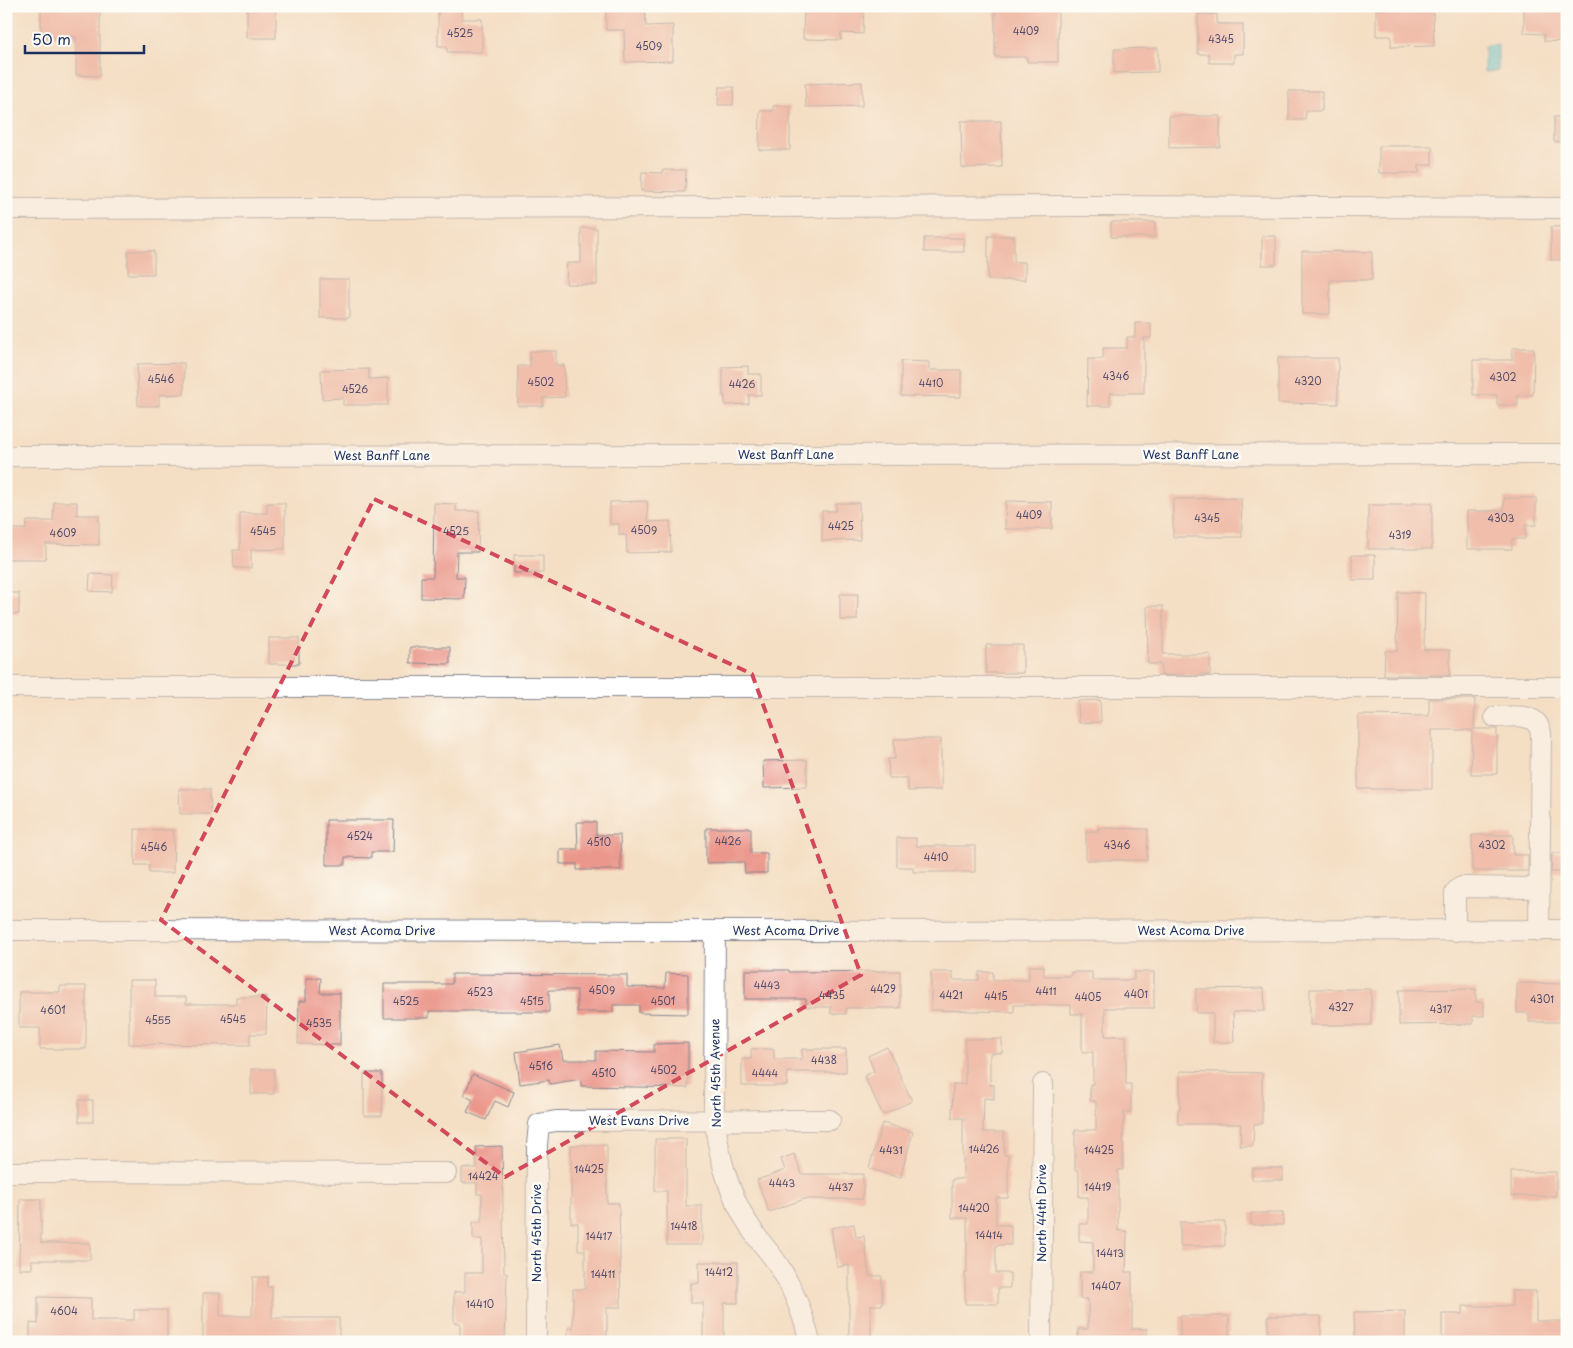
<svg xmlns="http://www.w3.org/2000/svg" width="1573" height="1348" viewBox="0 0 1573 1348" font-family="'Playpen Sans',sans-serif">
  <rect width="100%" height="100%" fill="#fdfcf7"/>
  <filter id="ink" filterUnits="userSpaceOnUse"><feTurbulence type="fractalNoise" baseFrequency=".02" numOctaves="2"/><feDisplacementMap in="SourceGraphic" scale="10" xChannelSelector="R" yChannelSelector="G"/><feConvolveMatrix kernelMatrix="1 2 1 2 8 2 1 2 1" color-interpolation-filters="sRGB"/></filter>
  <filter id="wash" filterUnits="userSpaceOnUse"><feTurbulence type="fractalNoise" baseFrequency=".0096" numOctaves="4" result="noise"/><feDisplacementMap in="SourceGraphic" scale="20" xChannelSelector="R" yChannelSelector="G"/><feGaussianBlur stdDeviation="1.12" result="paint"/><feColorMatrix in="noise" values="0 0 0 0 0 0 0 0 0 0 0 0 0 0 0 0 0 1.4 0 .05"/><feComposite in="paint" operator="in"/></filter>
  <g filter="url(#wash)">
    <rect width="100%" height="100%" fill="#f4dfc4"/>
    <path fill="#57c4ce" stroke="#397a96" d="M 1498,45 L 1498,71 L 1484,72 L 1484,46 Z"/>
    <g id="blocks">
      <path fill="#eb978b" d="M 645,6 L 646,26 L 673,25 L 673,61 L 625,62 L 624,30 L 606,30 L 606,7 Z
        M 995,6 L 1058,6 L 1058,62 L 1027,62 L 1027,57 L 995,57 Z
        M 1524,6 L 1567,6 L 1567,42 L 1544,41 L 1544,34 L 1524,33 Z
        M 41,8 L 100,8 L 100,76 L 76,75 L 76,37 L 41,37 Z
        M 247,8 L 276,8 L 276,38 L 247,38 Z
        M 461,8 L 462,19 L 482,19 L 482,52 L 447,52 L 447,46 L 438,46 L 438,9 Z
        M 1413,8 L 1413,9 L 1433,9 L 1434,46 L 1391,47 L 1391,36 L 1376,36 L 1376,9 Z
        M 804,10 L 864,11 L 863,34 L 841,33 L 841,40 L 803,39 Z
        M 1198,14 L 1217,14 L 1217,24 L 1243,24 L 1243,54 L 1234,54 L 1234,63 L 1209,63 L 1209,54 L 1198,54 Z
        M 1158,48 L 1158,72 L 1114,73 L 1114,49 Z
        M 862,82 L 862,106 L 806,107 L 805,84 Z
        M 719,87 L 734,87 L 733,105 L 718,105 Z
        M 1289,91 L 1322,91 L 1322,111 L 1306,111 L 1305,120 L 1289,120 Z
        M 773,106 L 790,106 L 790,150 L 759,150 L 760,111 L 773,111 Z
        M 1169,116 L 1220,116 L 1220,147 L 1169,148 Z
        M 1554,117 L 1565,117 L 1566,142 L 1554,142 Z
        M 961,121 L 1001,121 L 1002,167 L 962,168 Z
        M 1379,146 L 1432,146 L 1432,165 L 1419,165 L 1419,173 L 1379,173 Z
        M 662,170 L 686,170 L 685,192 L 641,191 L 642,172 L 662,173 Z
        M 1111,222 L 1155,222 L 1155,237 L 1111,237 Z
        M 1551,227 L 1567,227 L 1567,260 L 1551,260 Z
        M 581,228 L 597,228 L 597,285 L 566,284 L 567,263 L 581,263 Z
        M 988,236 L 1014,236 L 1014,262 L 1025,262 L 1025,280 L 988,280 Z
        M 1262,236 L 1276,236 L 1276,265 L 1262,265 Z
        M 924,238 L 964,238 L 964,252 L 924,252 Z
        M 128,251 L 154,251 L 154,274 L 128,274 Z
        M 1302,251 L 1372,252 L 1372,280 L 1330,280 L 1330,314 L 1302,314 Z
        M 320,279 L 349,279 L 349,318 L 320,318 Z
        M 1135,323 L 1151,323 L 1151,338 L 1144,338 L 1144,393 L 1110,393 L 1110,406 L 1087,406 L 1088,359 L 1103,359 L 1103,348 L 1127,348 L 1127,337 L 1135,337 Z
        M 1512,348 L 1534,348 L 1533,395 L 1518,395 L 1518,405 L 1497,405 L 1497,395 L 1473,395 L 1473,360 L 1512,360 Z
        M 530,351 L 556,351 L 556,365 L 564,365 L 565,397 L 543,398 L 543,406 L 518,406 L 518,366 L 530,366 Z
        M 1278,358 L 1338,358 L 1338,404 L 1278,403 Z
        M 901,361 L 929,362 L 929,370 L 961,370 L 961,397 L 901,396 Z
        M 184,363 L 184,394 L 159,395 L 159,406 L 138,406 L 137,364 Z
        M 748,366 L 748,374 L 761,374 L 761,395 L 749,395 L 749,404 L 725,405 L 725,396 L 723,396 L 723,367 Z
        M 369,369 L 369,379 L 388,378 L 388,405 L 343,405 L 343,398 L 322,399 L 321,370 Z
        M 1241,498 L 1242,537 L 1173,537 L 1173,499 Z
        M 1504,498 L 1536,498 L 1536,525 L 1525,525 L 1525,539 L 1512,539 L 1512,549 L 1467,549 L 1467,511 L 1504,511 Z
        M 647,501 L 648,522 L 670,521 L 671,552 L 627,553 L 626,535 L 619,535 L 619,524 L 610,524 L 610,502 Z
        M 1006,501 L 1052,502 L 1052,529 L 1005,529 Z
        M 54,502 L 77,502 L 77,515 L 99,515 L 99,545 L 46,544 L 46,559 L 6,559 L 6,529 L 26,529 L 27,521 L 53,521 Z
        M 267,503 L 285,503 L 285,549 L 251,550 L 251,568 L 234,568 L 233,550 L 240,550 L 240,513 L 267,513 Z
        M 434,503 L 456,504 L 456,511 L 479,511 L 478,552 L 457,552 L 456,577 L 465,577 L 464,599 L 421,598 L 421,577 L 433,577 Z
        M 836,503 L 859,503 L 860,540 L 822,541 L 822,511 L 836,511 Z
        M 1412,503 L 1432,503 L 1432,549 L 1368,549 L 1368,505 L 1412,505 Z
        M 514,555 L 543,555 L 543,573 L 514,573 Z
        M 1352,555 L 1375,555 L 1375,580 L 1352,580 Z
        M 90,574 L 113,575 L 112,592 L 89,591 Z
        M 1398,592 L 1425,593 L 1424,650 L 1450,650 L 1450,675 L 1384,675 L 1385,651 L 1397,651 Z
        M 6,593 L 19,593 L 19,614 L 6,614 Z
        M 840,594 L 858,594 L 857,620 L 840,620 Z
        M 1147,606 L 1163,606 L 1163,654 L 1210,654 L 1210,675 L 1161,675 L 1161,664 L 1148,664 Z
        M 269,638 L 299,638 L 299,664 L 269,664 Z
        M 986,645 L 1023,645 L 1023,673 L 986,673 Z
        M 410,647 L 450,647 L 450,664 L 410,663 Z
        M 1429,699 L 1475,699 L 1474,729 L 1497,729 L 1497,774 L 1471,774 L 1472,730 L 1432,730 L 1432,789 L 1358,789 L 1358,715 L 1429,716 Z
        M 1100,700 L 1101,722 L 1079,723 L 1078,701 Z
        M 894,739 L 941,739 L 941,790 L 908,791 L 908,778 L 889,778 L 888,759 L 895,759 Z
        M 807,760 L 807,787 L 764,788 L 763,761 Z
        M 179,789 L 210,789 L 211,814 L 180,814 Z
        M 326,820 L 394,820 L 393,852 L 371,852 L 371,858 L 345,857 L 345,865 L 326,865 Z
        M 577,822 L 596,822 L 596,835 L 620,835 L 621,870 L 577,870 L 577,864 L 560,864 L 560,849 L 578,849 Z
        M 706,828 L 751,828 L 751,853 L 767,853 L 767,873 L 745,873 L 744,862 L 706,863 Z
        M 1098,828 L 1148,829 L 1147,860 L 1086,860 L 1086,831 L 1098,831 Z
        M 135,829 L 174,830 L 173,873 L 149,873 L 149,865 L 135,865 Z
        M 1472,835 L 1513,835 L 1513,855 L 1528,855 L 1528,871 L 1472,871 Z
        M 897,838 L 916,838 L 916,846 L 975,846 L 975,872 L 913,872 L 913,867 L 897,867 Z
        M 1552,853 L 1566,853 L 1566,872 L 1551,872 Z
        M 1029,966 L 1044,966 L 1044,976 L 1071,976 L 1071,972 L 1092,972 L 1092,980 L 1134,980 L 1134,972 L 1154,972 L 1154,1008 L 1105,1008 L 1105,1036 L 1126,1036 L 1126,1084 L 1131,1084 L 1131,1112 L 1124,1112 L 1124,1122 L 1123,1122 L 1123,1170 L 1118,1170 L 1118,1231 L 1127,1231 L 1126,1272 L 1132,1272 L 1132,1329 L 1147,1329 L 1147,1342 L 1078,1342 L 1078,1329 L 1088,1329 L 1088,1299 L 1080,1299 L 1080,1272 L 1093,1272 L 1093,1242 L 1079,1241 L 1079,1224 L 1088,1224 L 1088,1197 L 1079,1197 L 1079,1170 L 1075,1170 L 1075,1130 L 1096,1130 L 1096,1101 L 1090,1101 L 1090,1084 L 1093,1084 L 1093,1052 L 1082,1052 L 1082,1014 L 1071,1014 L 1071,1005 L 1014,1005 L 1014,1012 L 931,1010 L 931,972 L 953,972 L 953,980 L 979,980 L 979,972 L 993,972 L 993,980 L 1029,980 Z
        M 745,970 L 789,970 L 789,972 L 900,971 L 900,1008 L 846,1008 L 846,1014 L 831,1014 L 831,1007 L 806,1007 L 806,999 L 745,999 Z
        M 666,973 L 688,974 L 688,1014 L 639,1013 L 639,1005 L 613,1005 L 613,1012 L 577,1012 L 577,990 L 549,990 L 549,1012 L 516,1012 L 516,1011 L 429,1011 L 429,1018 L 384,1018 L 384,984 L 452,984 L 452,974 L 627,975 L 627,987 L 665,988 Z
        M 306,978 L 321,978 L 320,993 L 340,993 L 340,1045 L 298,1044 L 299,1001 L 306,1001 Z
        M 129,980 L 155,980 L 155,997 L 186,997 L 186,1004 L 236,1004 L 236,997 L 267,997 L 266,1034 L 250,1034 L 250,1045 L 129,1044 Z
        M 1517,983 L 1567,984 L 1567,1022 L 1529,1022 L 1529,1013 L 1517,1013 Z
        M 60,986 L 86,986 L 86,1049 L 40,1049 L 40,1028 L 19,1028 L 19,992 L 60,992 Z
        M 1264,988 L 1265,1011 L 1233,1012 L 1234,1042 L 1213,1042 L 1213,1013 L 1196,1013 L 1196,989 Z
        M 1310,989 L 1371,989 L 1371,1025 L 1310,1025 Z
        M 1476,989 L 1476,1002 L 1484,1002 L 1484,1016 L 1473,1016 L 1473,1024 L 1399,1025 L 1399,990 Z
        M 965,1039 L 1002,1039 L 1002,1053 L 990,1053 L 990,1085 L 994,1085 L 994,1099 L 984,1098 L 983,1132 L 1004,1132 L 1004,1155 L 1008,1155 L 1008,1198 L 996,1198 L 996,1225 L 1011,1225 L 1011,1245 L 996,1245 L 996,1273 L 1010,1273 L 1010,1288 L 998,1288 L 998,1304 L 965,1304 L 965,1273 L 967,1273 L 967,1218 L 952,1218 L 952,1179 L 963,1179 L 963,1118 L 952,1118 L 953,1084 L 965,1084 Z
        M 688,1043 L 688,1088 L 581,1086 L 581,1079 L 550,1084 L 549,1080 L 520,1084 L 516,1052 L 560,1045 L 563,1060 L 596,1060 L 596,1051 L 654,1052 L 654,1044 Z
        M 887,1047 L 912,1101 L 883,1115 L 864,1076 L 874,1071 L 868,1056 Z
        M 751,1049 L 774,1049 L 774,1059 L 802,1059 L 802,1049 L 846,1049 L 846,1072 L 787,1072 L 787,1086 L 742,1086 L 742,1059 L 751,1059 Z
        M 251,1069 L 274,1069 L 274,1094 L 251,1094 Z
        M 1180,1071 L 1262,1073 L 1262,1124 L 1254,1124 L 1253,1146 L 1240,1146 L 1241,1124 L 1178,1124 L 1178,1109 L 1180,1109 Z
        M 364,1073 L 382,1073 L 382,1116 L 364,1116 Z
        M 473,1074 L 514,1092 L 508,1107 L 495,1101 L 486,1120 L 467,1112 L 473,1100 L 464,1095 Z
        M 79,1100 L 93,1100 L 93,1122 L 79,1122 Z
        M 882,1123 L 913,1132 L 900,1178 L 869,1168 Z
        M 655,1139 L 686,1139 L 686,1206 L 702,1206 L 702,1245 L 667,1245 L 667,1191 L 655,1191 Z
        M 571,1145 L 607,1145 L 607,1203 L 619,1203 L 621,1307 L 607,1307 L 607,1342 L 568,1342 L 568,1328 L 573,1328 L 573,1289 L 585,1289 L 585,1250 L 578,1250 L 578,1223 L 571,1223 Z
        M 502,1146 L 504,1273 L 507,1273 L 505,1342 L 460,1342 L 460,1323 L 454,1323 L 454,1292 L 465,1292 L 465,1273 L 482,1273 L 482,1239 L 473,1239 L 473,1222 L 482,1222 L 482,1194 L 477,1194 L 477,1183 L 462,1183 L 462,1168 L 477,1168 L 476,1147 Z
        M 794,1154 L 802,1174 L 863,1174 L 863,1199 L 804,1199 L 769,1212 L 757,1180 L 785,1170 L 781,1159 Z
        M 1252,1168 L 1283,1168 L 1283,1180 L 1252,1180 Z
        M 1511,1172 L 1556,1172 L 1556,1196 L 1511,1196 Z
        M 20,1199 L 41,1199 L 41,1243 L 90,1243 L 90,1260 L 32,1260 L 32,1269 L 19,1269 Z
        M 1251,1213 L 1283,1213 L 1283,1225 L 1251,1225 Z
        M 1180,1222 L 1225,1222 L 1225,1246 L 1180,1246 Z
        M 854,1224 L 856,1237 L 864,1236 L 869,1276 L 882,1276 L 882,1305 L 871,1305 L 871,1342 L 849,1342 L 849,1265 L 837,1267 L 831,1228 Z
        M 699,1262 L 738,1262 L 738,1303 L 724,1303 L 724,1342 L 703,1342 L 703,1303 L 691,1303 L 691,1283 L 699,1283 Z
        M 253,1277 L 268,1277 L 267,1287 L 272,1287 L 272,1318 L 339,1318 L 339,1342 L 203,1342 L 203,1293 L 220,1293 L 220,1316 L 252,1316 Z
        M 1512,1291 L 1536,1291 L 1536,1321 L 1566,1321 L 1566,1342 L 1442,1342 L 1442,1314 L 1463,1314 L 1463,1306 L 1512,1306 Z
        M 38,1297 L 91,1298 L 91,1320 L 134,1320 L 134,1310 L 167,1310 L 167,1342 L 30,1342 L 30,1323 L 38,1324 Z
        M 1405,1311 L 1405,1342 L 1355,1342 L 1354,1312 Z
        M 1180,1316 L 1229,1316 L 1229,1342 L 1180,1342 Z
        M 1268,1316 L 1321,1316 L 1321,1342 L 1268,1342 Z"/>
    </g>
  </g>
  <g filter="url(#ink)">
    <use href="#blocks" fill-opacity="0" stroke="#888791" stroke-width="1"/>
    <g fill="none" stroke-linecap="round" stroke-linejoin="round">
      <g stroke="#888791" stroke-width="22">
        <path id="minor" d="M 6,209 L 1085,206 L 1567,208
          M 6,456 L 1567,454
          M 6,687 L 1567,687
          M 1495,717 C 1512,717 1537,711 1541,733 L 1539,931
          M 6,930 L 715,931 L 1567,930
          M 715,931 L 714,1107 C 716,1150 728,1195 752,1230 C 761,1244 774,1256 782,1271 C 795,1293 804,1317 810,1342
          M 1455,931 L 1455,893 L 1458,889 L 1462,887 L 1539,888
          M 6,1172 L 446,1173
          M 536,1342 L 537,1145 L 539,1124 L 556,1121 L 830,1120
          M 1041,1342 L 1043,1084"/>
      </g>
      <use href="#minor" stroke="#fff" stroke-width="20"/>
    </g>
  </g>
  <path d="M0 0H1573V1348H0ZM 374,499 L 752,674 L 861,975 L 505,1177 L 161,920 Z" fill="#f4dfc4" fill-opacity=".55" fill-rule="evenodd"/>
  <path fill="none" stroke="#d1495b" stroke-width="4" stroke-dasharray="10 6" stroke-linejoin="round" d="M 374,499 L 752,674 L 861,975 L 505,1177 L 161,920 Z"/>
  <g text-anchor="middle" stroke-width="5" stroke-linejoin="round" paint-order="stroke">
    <g font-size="10" fill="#4f4969">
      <text x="1026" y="35">4409</text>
      <text x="460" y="37">4525</text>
      <text x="1221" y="43">4345</text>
      <text x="649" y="50">4509</text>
      <text x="1116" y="380">4346</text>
      <text x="1503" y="381">4302</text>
      <text x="161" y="383">4546</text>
      <text x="1308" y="385">4320</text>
      <text x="541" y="386">4502</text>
      <text x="931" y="387">4410</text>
      <text x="742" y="388">4426</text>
      <text x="355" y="393">4526</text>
      <text x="1029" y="519">4409</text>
      <text x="1207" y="522">4345</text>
      <text x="1501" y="522">4303</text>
      <text x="841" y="530">4425</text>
      <text x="644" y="534">4509</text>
      <text x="263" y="535">4545</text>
      <text x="456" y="535">4525</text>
      <text x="63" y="537">4609</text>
      <text x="1400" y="539">4319</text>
      <text x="360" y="840">4524</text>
      <text x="728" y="845">4426</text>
      <text x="599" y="846">4510</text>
      <text x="1117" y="849">4346</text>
      <text x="1492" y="849">4302</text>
      <text x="154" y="851">4546</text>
      <text x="936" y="861">4410</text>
      <text x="767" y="989">4443</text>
      <text x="883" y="993">4429</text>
      <text x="602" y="994">4509</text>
      <text x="1046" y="995">4411</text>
      <text x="480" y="996">4523</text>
      <text x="1136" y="998">4401</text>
      <text x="832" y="999">4435</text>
      <text x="951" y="999">4421</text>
      <text x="996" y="1000">4415</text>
      <text x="1088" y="1001">4405</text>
      <text x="1542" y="1003">4301</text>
      <text x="406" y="1005">4525</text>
      <text x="532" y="1005">4515</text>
      <text x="663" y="1005">4501</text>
      <text x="1341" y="1011">4327</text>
      <text x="1441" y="1013">4317</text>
      <text x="53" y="1014">4601</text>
      <text x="233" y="1023">4545</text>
      <text x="158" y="1024">4555</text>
      <text x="319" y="1027">4535</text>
      <text x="824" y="1064">4438</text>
      <text x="541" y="1070">4516</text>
      <text x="664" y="1074">4502</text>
      <text x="604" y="1077">4510</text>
      <text x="765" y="1077">4444</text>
      <text x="984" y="1153">14426</text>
      <text x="891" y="1154">4431</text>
      <text x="1099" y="1154">14425</text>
      <text x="589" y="1173">14425</text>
      <text x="483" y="1180">14424</text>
      <text x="782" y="1187">4443</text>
      <text x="841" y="1191">4437</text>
      <text x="1098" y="1191">14419</text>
      <text x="974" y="1212">14420</text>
      <text x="684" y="1230">14418</text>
      <text x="989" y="1239">14414</text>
      <text x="599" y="1240">14417</text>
      <text x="1110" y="1257">14413</text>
      <text x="719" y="1276">14412</text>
      <text x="603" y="1278">14411</text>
      <text x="1106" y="1290">14407</text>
      <text x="480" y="1308">14410</text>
      <text x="64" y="1315">4604</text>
    </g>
    <g font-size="12" fill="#1b2f5e" stroke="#fdfcf7">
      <text x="786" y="459">West Banff Lane</text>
      <text x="1191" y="459">West Banff Lane</text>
      <text x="382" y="460">West Banff Lane</text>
      <text x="382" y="935">West Acoma Drive</text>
      <text x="786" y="935">West Acoma Drive</text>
      <text x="1191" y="935">West Acoma Drive</text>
      <text transform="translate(716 1073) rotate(-91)" y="4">North 45th Avenue</text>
      <text x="639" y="1125">West Evans Drive</text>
      <text transform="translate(1042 1213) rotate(-90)" y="4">North 44th Drive</text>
      <text transform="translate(537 1233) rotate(-90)" y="4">North 45th Drive</text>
    </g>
  </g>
  <rect width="1573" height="1348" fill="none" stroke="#fdfcf7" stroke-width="25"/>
  <path d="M25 45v8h119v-8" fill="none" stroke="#1b2f5e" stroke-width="2.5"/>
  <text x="32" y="45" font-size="15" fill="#1b2f5e" stroke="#fdfcf7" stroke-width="4" paint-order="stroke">50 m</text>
</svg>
